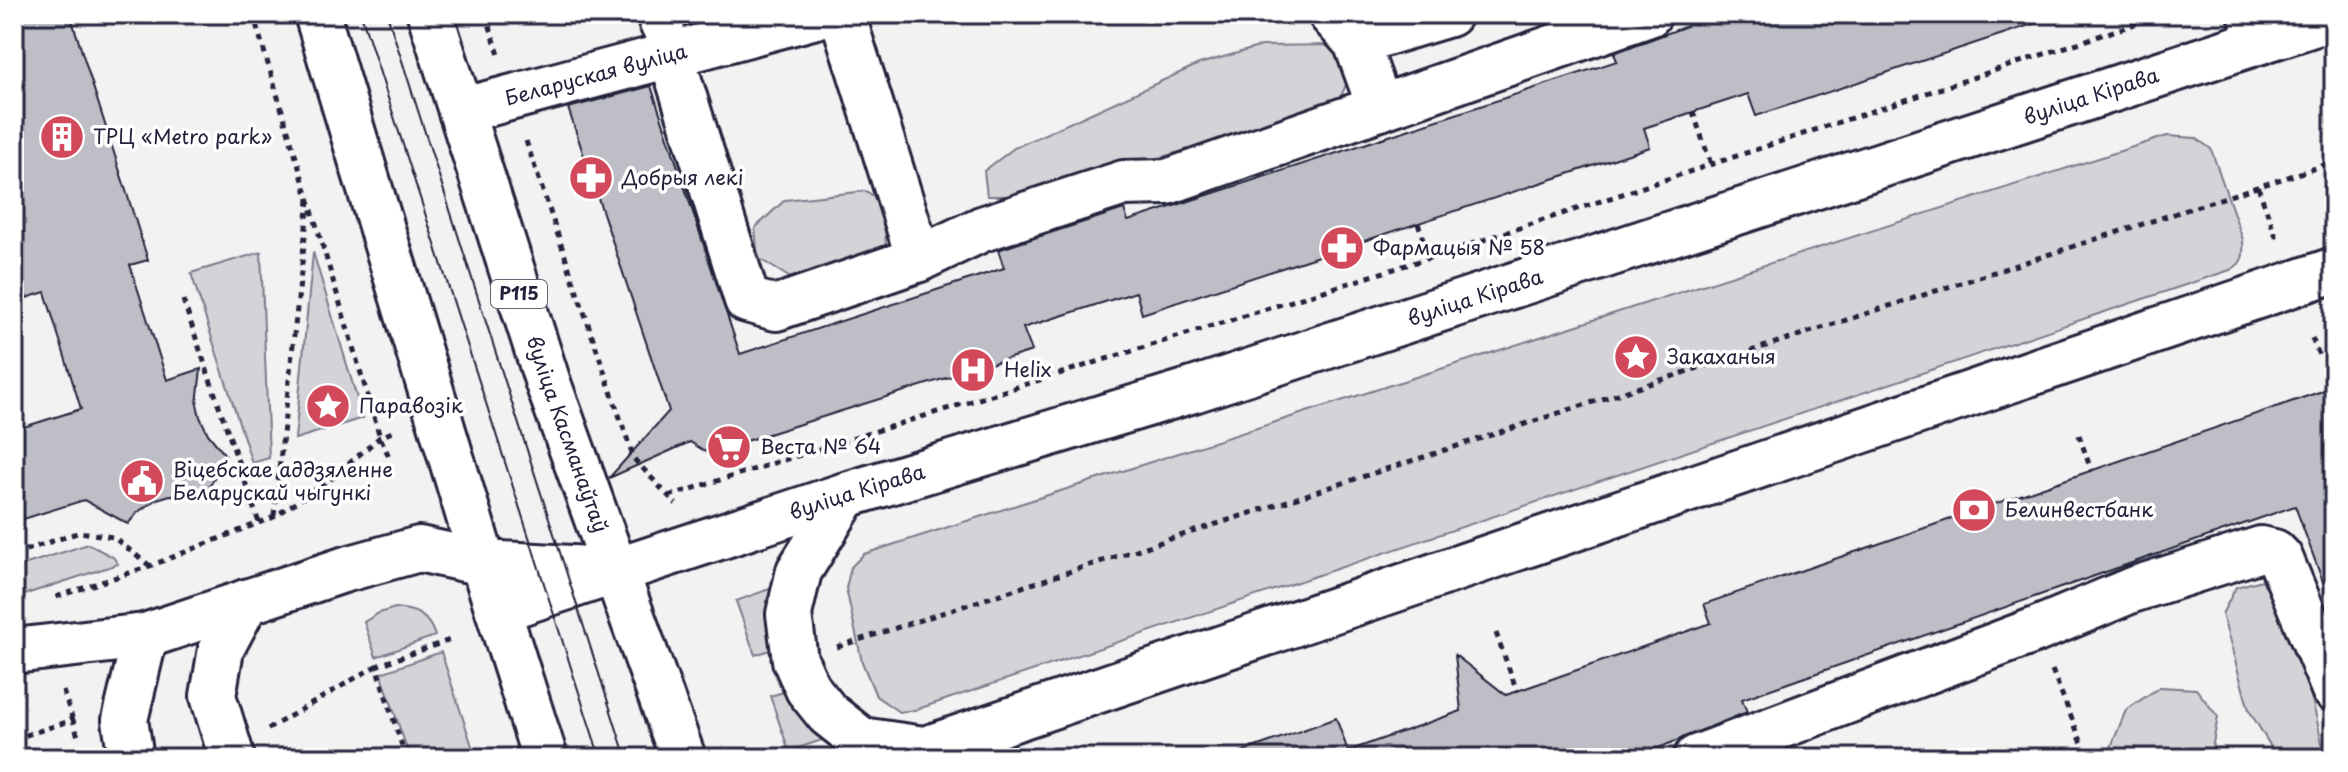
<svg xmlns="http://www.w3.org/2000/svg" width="2348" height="772" viewBox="0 0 2348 772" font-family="'Playpen Sans',sans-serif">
  <rect width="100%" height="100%" fill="#f2f2f3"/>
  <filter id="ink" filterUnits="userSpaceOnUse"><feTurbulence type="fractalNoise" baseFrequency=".0125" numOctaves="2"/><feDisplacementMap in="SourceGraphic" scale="16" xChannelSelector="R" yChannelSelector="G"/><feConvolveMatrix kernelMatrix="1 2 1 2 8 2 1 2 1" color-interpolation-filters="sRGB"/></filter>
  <g filter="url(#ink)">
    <path fill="#d3d3d8" stroke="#7a7a8a" stroke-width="2" d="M 1333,45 L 1353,68 L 1340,99 L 1263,128 L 1025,196 L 987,196 L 984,171 L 1014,148 L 1199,64 L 1262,46 Z
      M 2167,136 L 2196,138 L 2211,149 L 2243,240 C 2244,255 2244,263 2230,270 L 915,710 L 899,712 L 876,696 L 862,662 L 846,588 L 851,567 L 864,554 Z
      M 866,191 L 884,203 L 886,248 L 797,282 L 758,258 L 755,228 L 785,200 Z
      M 261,252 L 269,458 L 252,463 L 191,273 Z
      M 313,252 L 363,418 L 295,439 Z
      M 88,544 L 113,557 L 118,564 L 14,598 L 14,568 Z
      M 2262,580 C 2298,638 2312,692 2325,758 L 2269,758 L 2274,752 L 2249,710 L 2222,614 L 2236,587 Z
      M 775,587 L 779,647 L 755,655 L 736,601 Z
      M 395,608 C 417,610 428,615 435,636 L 376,657 L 364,622 L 379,613 Z
      M 441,652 L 476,758 L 410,758 L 381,673 Z
      M 2160,687 L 2196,689 L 2218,717 L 2211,754 L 2206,758 L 2115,758 L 2111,747 L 2126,710 Z
      M 794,689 L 828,738 L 789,751 L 770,696 Z"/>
    <path fill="#bebec6" stroke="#22223b" stroke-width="2" d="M 14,14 L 70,14 L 148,260 L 130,265 L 167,380 L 201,369 L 197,404 L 200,417 L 208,434 L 226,456 L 204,497 L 170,495 L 157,499 L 138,512 L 128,524 L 84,500 L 14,522 L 14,430 L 81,409 L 45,292 L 14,302 Z
      M 1719,14 L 2041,14 L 2042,21 L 1756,116 L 1748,94 L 1644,128 L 1650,147 L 1142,314 L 1136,292 L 1023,328 L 1032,351 L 708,453 L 690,442 L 609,478 L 669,411 L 568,108 L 651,86 L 740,354 L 1004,268 L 998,250 L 1124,209 L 1128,221 L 1389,136 L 1617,61 L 1614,53 Z
      M 2334,387 L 2334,600 L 2330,601 L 2295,506 L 1742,699 L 1747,712 L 1634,758 L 1240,758 L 1239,753 L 1336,718 L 1348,751 L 1461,711 L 1455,655 L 1506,695 L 1711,623 L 1704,604 Z"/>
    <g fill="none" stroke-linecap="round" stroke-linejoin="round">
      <g stroke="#22223b" stroke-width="50">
        <g id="minor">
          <path d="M 659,14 L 662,23"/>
          <path d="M 842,14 L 919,259"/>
          <path d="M 1331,14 L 1356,42 L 1380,108"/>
          <path d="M 2251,14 L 2261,41"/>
          <path d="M 1356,42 L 1449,14"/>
          <path d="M 671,55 L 747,300 L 776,308 L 919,259 L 982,229 L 1124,183 L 1167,182 L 1649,14"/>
          <path id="s1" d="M 461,111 L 823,14"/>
          <path d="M 14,651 L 145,636 L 343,570 L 419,549 L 483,563"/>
          <path d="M 131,758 L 125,720 L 145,636"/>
          <path d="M 232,758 L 213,696 L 221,649 L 246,602"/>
          <path d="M 1696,758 L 2036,630 L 2132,590 L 2261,549 L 2274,552 L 2280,558 L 2334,689"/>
        </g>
      </g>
      <g stroke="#22223b" stroke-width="50">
        <g id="major">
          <path d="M 317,14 L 483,563 L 545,758"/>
          <path id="s2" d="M 430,14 L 548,383 L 683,758"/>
          <path d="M 846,495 L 799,571 L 789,614 L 795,660 L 808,689 L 828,714 L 861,740 L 924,749"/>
          <path d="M 483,563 L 589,569"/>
          <path id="s3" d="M 498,610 L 846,495 L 1193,390 L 2334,17"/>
          <path d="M 899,758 L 2334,270"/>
        </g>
      </g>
      <path stroke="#22223b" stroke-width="5" stroke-dasharray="6 6" stroke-linecap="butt" d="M 253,14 L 380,437 L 391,461
        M 486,14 L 499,55
        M 1693,112 L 1711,164
        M 526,141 L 634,459 L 676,504
        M 2258,187 L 2278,242
        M 1418,223 L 1429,258
        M 183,300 L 259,523
        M 2312,338 L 2321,360
        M 2079,435 L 2091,470
        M 669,496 L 1429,258 L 2165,14
        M 274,516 L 309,200
        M 14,554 L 80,532 L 113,537 L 150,566
        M 56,597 L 150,566 L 274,517 L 331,479 L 380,437 L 395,431
        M 1496,633 L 1517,691
        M 837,647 L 2334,162
        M 2052,670 L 2088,758
        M 63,691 L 73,720
        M 268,729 L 376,666
        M 14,739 L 73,720 L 79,740
        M 406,758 L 376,666 L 450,640"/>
      <use href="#minor" stroke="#fff" stroke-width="44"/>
      <use href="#major" stroke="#fff" stroke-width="44"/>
      <path stroke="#22223b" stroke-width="2" d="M 361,14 L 600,758
        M 387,14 L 626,758"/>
    </g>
  </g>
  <defs>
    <g id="building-disc" transform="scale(2.3)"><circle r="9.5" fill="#d1495b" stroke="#fff"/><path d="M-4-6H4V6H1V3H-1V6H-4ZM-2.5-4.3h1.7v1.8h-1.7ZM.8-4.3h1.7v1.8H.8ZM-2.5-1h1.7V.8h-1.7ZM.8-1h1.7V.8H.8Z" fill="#fff"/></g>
    <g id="pharmacy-disc" transform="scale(2.3)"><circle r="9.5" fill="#d1495b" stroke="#fff"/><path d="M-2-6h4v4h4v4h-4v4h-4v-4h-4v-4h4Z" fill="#fff"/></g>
    <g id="sight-disc" transform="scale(2.3)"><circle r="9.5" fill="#d1495b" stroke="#fff"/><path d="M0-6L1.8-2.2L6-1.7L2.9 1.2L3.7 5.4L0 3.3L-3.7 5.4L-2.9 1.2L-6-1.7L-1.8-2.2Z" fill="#fff"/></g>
    <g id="hospital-disc" transform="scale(2.3)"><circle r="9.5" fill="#d1495b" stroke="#fff"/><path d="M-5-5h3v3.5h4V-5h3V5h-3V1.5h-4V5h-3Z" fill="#fff"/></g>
    <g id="supermarket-disc" transform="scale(2.3)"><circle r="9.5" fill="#d1495b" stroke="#fff"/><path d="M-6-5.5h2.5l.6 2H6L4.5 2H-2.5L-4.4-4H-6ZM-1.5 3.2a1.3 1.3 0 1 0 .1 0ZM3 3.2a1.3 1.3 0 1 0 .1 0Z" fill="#fff"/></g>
    <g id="civic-disc" transform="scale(2.3)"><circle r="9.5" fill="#d1495b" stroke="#fff"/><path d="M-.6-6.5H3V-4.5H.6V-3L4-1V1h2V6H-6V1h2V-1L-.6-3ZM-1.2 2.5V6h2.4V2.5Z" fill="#fff"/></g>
    <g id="bank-disc" transform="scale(2.3)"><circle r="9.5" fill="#d1495b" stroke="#fff"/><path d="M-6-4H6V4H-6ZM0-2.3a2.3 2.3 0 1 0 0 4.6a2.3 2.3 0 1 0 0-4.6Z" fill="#fff"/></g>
  </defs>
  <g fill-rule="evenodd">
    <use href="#building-disc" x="62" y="137"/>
    <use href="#pharmacy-disc" x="591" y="178"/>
    <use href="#pharmacy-disc" x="1342" y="248"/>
    <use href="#sight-disc" x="1636" y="357"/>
    <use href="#hospital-disc" x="973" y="370"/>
    <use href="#sight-disc" x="328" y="406"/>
    <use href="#supermarket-disc" x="729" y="447"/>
    <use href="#civic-disc" x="142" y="481"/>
    <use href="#bank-disc" x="1974" y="510"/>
  </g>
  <g text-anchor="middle" stroke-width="7" stroke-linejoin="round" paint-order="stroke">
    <rect fill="#fff" stroke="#646476" stroke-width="2" x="491" y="280" width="56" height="28" rx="6"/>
    <g font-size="18" font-weight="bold" fill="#22223b">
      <text x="519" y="300">Р115</text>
    </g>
    <g font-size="20" fill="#22223b" stroke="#fff">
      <text dy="7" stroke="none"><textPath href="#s1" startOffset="140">Беларуская вуліца</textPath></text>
      <text dy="7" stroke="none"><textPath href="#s3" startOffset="1674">вуліца Кірава</textPath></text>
      <text dy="7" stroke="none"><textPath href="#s3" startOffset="1026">вуліца Кірава</textPath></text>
      <text dy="7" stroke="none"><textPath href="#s2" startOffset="442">вуліца Касманаўтаў</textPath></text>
      <text dy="7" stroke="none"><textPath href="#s3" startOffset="378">вуліца Кірава</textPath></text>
    </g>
    <g font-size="20" fill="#22223b" stroke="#fff" text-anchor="start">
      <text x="93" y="144">ТРЦ «Metro park»</text>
      <text x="622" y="185">Добрыя лекі</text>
      <text x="1373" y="255">Фармацыя № 58</text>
      <text x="1667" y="364">Закаханыя</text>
      <text x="1004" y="377">Helix</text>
      <text x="359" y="413">Паравозік</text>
      <text x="760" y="454">Веста № 64</text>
      <text x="173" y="477">Віцебскае аддзяленне<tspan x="173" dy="23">Беларускай чыгункі</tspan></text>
      <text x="2005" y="517">Белинвестбанк</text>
    </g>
  </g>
  <rect width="2348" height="772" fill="none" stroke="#fff" stroke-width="48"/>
  <rect x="24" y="24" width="2300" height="724" fill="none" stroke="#22223b" stroke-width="3" filter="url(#ink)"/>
</svg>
